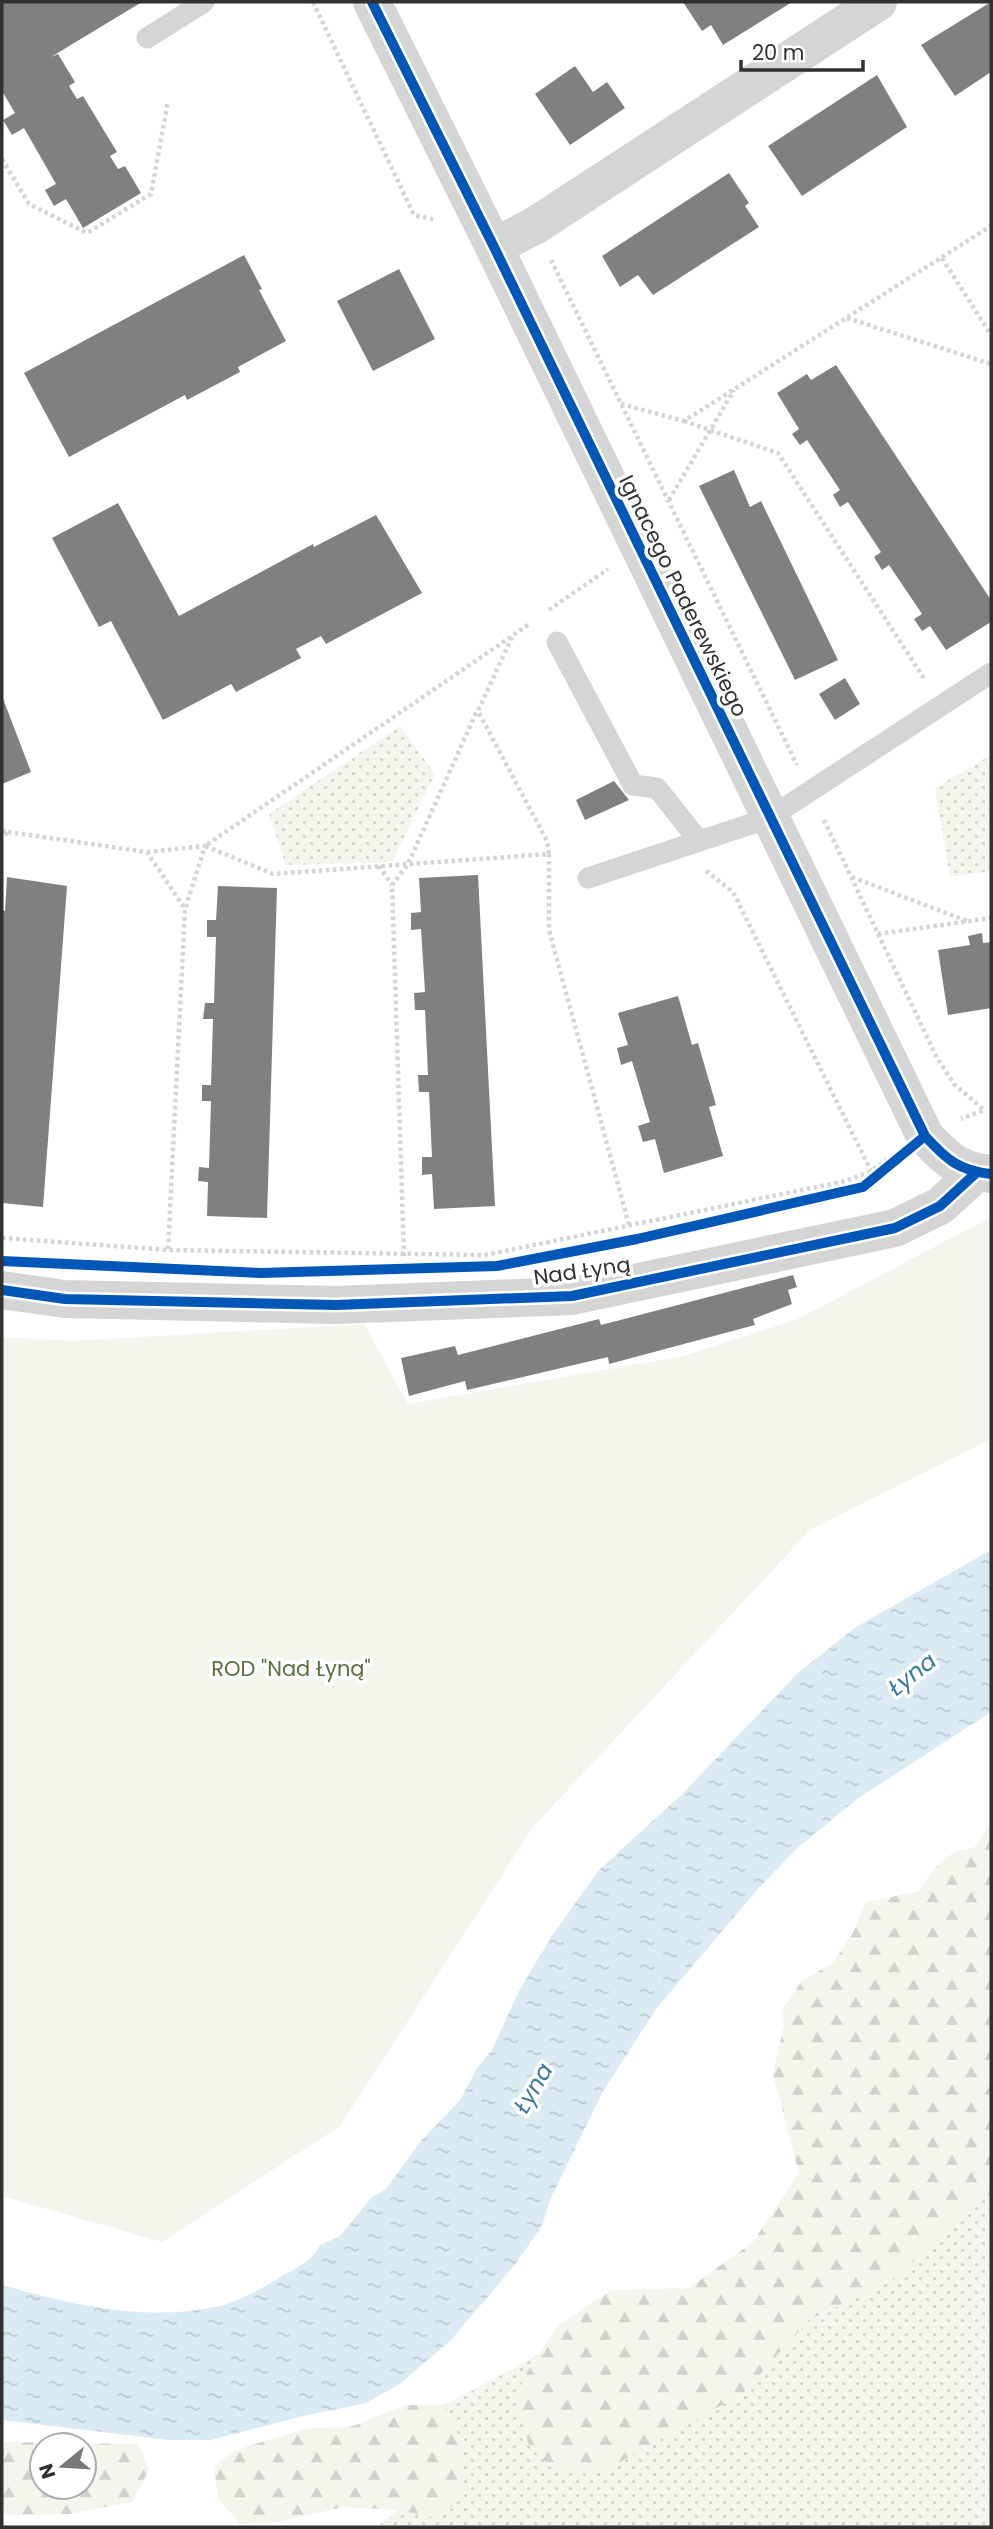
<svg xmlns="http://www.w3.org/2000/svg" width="993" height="2529" viewBox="0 0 993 2529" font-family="Poppins,sans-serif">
  <defs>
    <pattern id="grass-dots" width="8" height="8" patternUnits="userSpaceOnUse" patternTransform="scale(1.75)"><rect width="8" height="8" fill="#f2f6ed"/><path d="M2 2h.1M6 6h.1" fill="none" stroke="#d0d3cc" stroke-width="1.8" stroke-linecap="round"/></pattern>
    <pattern id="forest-firs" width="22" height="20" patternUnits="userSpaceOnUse" patternTransform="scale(1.75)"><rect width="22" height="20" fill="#f2f6ed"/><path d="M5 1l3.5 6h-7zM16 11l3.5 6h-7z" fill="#d0d3cc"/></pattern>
    <pattern id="water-ripples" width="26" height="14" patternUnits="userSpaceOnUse" patternTransform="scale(1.75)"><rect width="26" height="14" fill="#daebf4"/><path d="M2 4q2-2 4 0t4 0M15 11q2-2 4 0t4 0" fill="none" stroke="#bccad2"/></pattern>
  </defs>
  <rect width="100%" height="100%" fill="#fff"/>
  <path fill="url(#grass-dots)" d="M 400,726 L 435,774 L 392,862 L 286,865 L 269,814 Z
    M 991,755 L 991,871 L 950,877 L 935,788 Z
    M 991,2193 L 991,2527 L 377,2527 L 398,2510 L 437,2518 L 464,2448 L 445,2405 L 538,2355 L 527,2372 L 742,2394 L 809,2320 L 897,2278 L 963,2210 Z"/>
  <path fill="url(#forest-firs)" fill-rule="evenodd" d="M 991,1823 L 991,2193 L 963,2210 L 897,2278 L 809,2320 L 742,2394 L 607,2469 L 554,2470 L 529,2446 L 515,2399 L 527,2372 L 558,2326 L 611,2290 L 689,2288 L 753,2242 L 799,2173 L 773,2074 L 784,2025 L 782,2010 L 801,1982 L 834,1962 L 854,1931 L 865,1903 L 919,1891 C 937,1866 942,1852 974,1848 Z
    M 407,2405 L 445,2405 L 464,2448 L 460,2499 L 437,2518 L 398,2510 L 343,2507 L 279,2522 L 241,2524 L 218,2499 L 214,2467 L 235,2450 L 304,2429 L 353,2426 Z
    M 2,2442 L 138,2444 L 149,2470 L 132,2502 L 70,2514 L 2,2515 ZM 42,2445 L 84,2445 L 84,2487 L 42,2487 Z"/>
  <path fill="#f2f6ed" d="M 991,1217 L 991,1439 L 810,1530 L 533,1827 L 340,2126 L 162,2242 L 2,2196 L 2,1337 L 74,1341 L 364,1324 L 408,1404 L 684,1356 L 798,1319 Z"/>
  <path fill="url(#water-ripples)" d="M 991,1550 L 991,1712 L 857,1799 L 795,1850 L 757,1890 L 656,2009 L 602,2093 L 550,2200 L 542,2226 L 513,2267 L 451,2340 L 400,2384 L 366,2403 L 303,2416 L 211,2440 L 170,2440 L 2,2420 L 2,2285 C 69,2304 145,2322 215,2307 C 236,2303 261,2289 279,2278 C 294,2269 312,2262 320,2245 L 340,2236 L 372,2197 L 386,2189 L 420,2142 L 460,2100 L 477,2068 L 492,2050 L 519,1991 L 551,1937 L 599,1870 L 680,1796 L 798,1673 L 856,1627 Z"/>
  <path fill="#808080" d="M 2,2 L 142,2 L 51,57 L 58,54 L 75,82 L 69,86 L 77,99 L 83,96 L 117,152 L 110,156 L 118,169 L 125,166 L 141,193 L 83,228 L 66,199 L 54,206 L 45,190 L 56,184 L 24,128 L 12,135 L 3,120 L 15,113 L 2,91 Z
    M 683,2 L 792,2 L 723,45 L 711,25 L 702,31 Z
    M 991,2 L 991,72 L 955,96 L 921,45 Z
    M 575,66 L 593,92 L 607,82 L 625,108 L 570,145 L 535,94 Z
    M 877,75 L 907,127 L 802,196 L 768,146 Z
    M 729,173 L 749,203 L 745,206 L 759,227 L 653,295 L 638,275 L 620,287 L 602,256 Z
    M 244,255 L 262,289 L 259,290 L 286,341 L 238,367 L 240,372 L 187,400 L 185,395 L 69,457 L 24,373 Z
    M 399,269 L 435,339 L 373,371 L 337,301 Z
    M 836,365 L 991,600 L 991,622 L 946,650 L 930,626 L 922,631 L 914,619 L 922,614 L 889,565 L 882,570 L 874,557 L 881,552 L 848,502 L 840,507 L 833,495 L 840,490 L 807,440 L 800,445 L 792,434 L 799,429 L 777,393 L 807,374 L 811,380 Z
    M 734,470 L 750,507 L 761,501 L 838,660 L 795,680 L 699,486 Z
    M 118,503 L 179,616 L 313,544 L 314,547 L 376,515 L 422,593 L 326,644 L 321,636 L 296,649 L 301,658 L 236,692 L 231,684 L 163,720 L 111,621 L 99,627 L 52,538 Z
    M 845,678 L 860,704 L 835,720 L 819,694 Z
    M 2,696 L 31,772 L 2,784 Z
    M 614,781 L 629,800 L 585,820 L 576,800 Z
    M 478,875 L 495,1206 L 434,1209 L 432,1174 L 422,1175 L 422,1157 L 432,1157 L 429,1092 L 419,1092 L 418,1075 L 428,1075 L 425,1010 L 415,1010 L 414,993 L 425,992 L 421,929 L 411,930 L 411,913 L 421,912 L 419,878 Z
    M 7,877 L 67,886 L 43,1207 L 2,1203 L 2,910 L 5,911 Z
    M 218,886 L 277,888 L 267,1218 L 207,1216 L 208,1182 L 198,1181 L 199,1167 L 209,1168 L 211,1101 L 202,1101 L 202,1085 L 211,1085 L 213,1019 L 203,1019 L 205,1003 L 214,1003 L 216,937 L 207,937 L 207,920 L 216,920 Z
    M 982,933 L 983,943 L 991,942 L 991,1008 L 948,1015 L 938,950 L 970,945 L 968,936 Z
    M 678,996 L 692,1045 L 698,1043 L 716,1105 L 709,1107 L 723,1156 L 664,1173 L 655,1139 L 643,1142 L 638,1126 L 650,1122 L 632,1061 L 621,1065 L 617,1048 L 628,1045 L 618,1013 Z
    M 793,1275 L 797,1287 L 788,1290 L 792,1304 L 753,1319 L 755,1325 L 609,1364 L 608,1357 L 467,1390 L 465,1381 L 409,1396 L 401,1358 L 455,1346 L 458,1355 L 599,1319 L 601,1325 Z"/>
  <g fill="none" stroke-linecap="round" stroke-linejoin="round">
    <path stroke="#d5d5d5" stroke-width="4.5" stroke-dasharray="3.5 3.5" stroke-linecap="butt" d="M 313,2 L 414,215 L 436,220
      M 2,159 L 29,204 L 87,233 L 151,194 L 168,101
      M 942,258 L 991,335
      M 551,260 L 797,765
      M 847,318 L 991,364
      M 621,404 L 684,421 L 991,226
      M 684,421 L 778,453 L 925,680
      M 669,500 L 734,390
      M 549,610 L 608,569
      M 512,637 L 478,711 L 547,841 L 549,854 L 273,874 L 205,846 L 531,623
      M 824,820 L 937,1058 L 954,1084 L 984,1110 L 961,1119
      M 2,831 L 8,832 L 2,838
      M 8,832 L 147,852 L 185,909 L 168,1250
      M 147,852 L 205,846 L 185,909
      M 549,854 L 549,930 L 629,1225
      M 379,866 L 392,885
      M 706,871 L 733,892 L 871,1171
      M 852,877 L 967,921
      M 878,934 L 991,918
      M 2,1238 L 168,1250 L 485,1255 L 846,1181 L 871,1171 L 892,1156
      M 404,1256 L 392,885 L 408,864 L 477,711"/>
    <path stroke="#d5d5d5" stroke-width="21" d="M 147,38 L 204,2
      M 557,642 L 633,785 L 657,788 L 699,841
      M 588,878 L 769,818 L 991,673"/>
    <path stroke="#d5d5d5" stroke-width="38" d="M 372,2 L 494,247 L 925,1136 C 946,1159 959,1171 991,1174
      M 494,247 L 536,225 L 878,2
      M 2,1290 L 65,1299 L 336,1305 L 572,1296 L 895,1228 L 940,1206 L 976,1173"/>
    <g stroke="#fff" stroke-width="15">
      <path id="cycleway" d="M 372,2 L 494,247 L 925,1136 C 946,1159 959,1171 991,1174
        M 2,1261 L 261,1273 L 497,1266 L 637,1239 L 863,1187 L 925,1136
        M 2,1290 L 65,1299 L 336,1305 L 572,1296 L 895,1228 L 940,1206 L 976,1173"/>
    </g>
    <use href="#cycleway" stroke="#0057b8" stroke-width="10"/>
  </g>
  <g text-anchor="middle" stroke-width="7" stroke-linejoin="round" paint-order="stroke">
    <g font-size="21" fill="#313131" stroke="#fff">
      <text transform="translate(683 596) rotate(64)" y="7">Ignacego Paderewskiego</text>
      <text transform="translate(582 1271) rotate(-8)" y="7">Nad Łyną</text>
    </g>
    <g font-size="21" fill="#56713a" stroke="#fff">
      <text x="291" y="1676">ROD "Nad Łyną"</text>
    </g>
    <g font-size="23" font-style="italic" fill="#38789b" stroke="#fff">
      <text transform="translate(912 1674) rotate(-38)" y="8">Łyna</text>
      <text transform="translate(533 2088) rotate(-59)" y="8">Łyna</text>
    </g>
  </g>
  <rect width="993" height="2529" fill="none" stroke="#313131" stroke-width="7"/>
  <g transform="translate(63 2466) rotate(252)"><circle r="33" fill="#ffffff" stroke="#adadad" stroke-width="2"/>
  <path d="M0-5L12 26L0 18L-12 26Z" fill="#797979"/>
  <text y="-10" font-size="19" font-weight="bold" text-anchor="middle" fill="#313131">N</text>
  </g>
  <path d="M741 60v10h122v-10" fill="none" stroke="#313131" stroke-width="3.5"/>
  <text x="752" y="60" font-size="21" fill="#313131" stroke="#ffffff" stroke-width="5" paint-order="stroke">20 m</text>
</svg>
